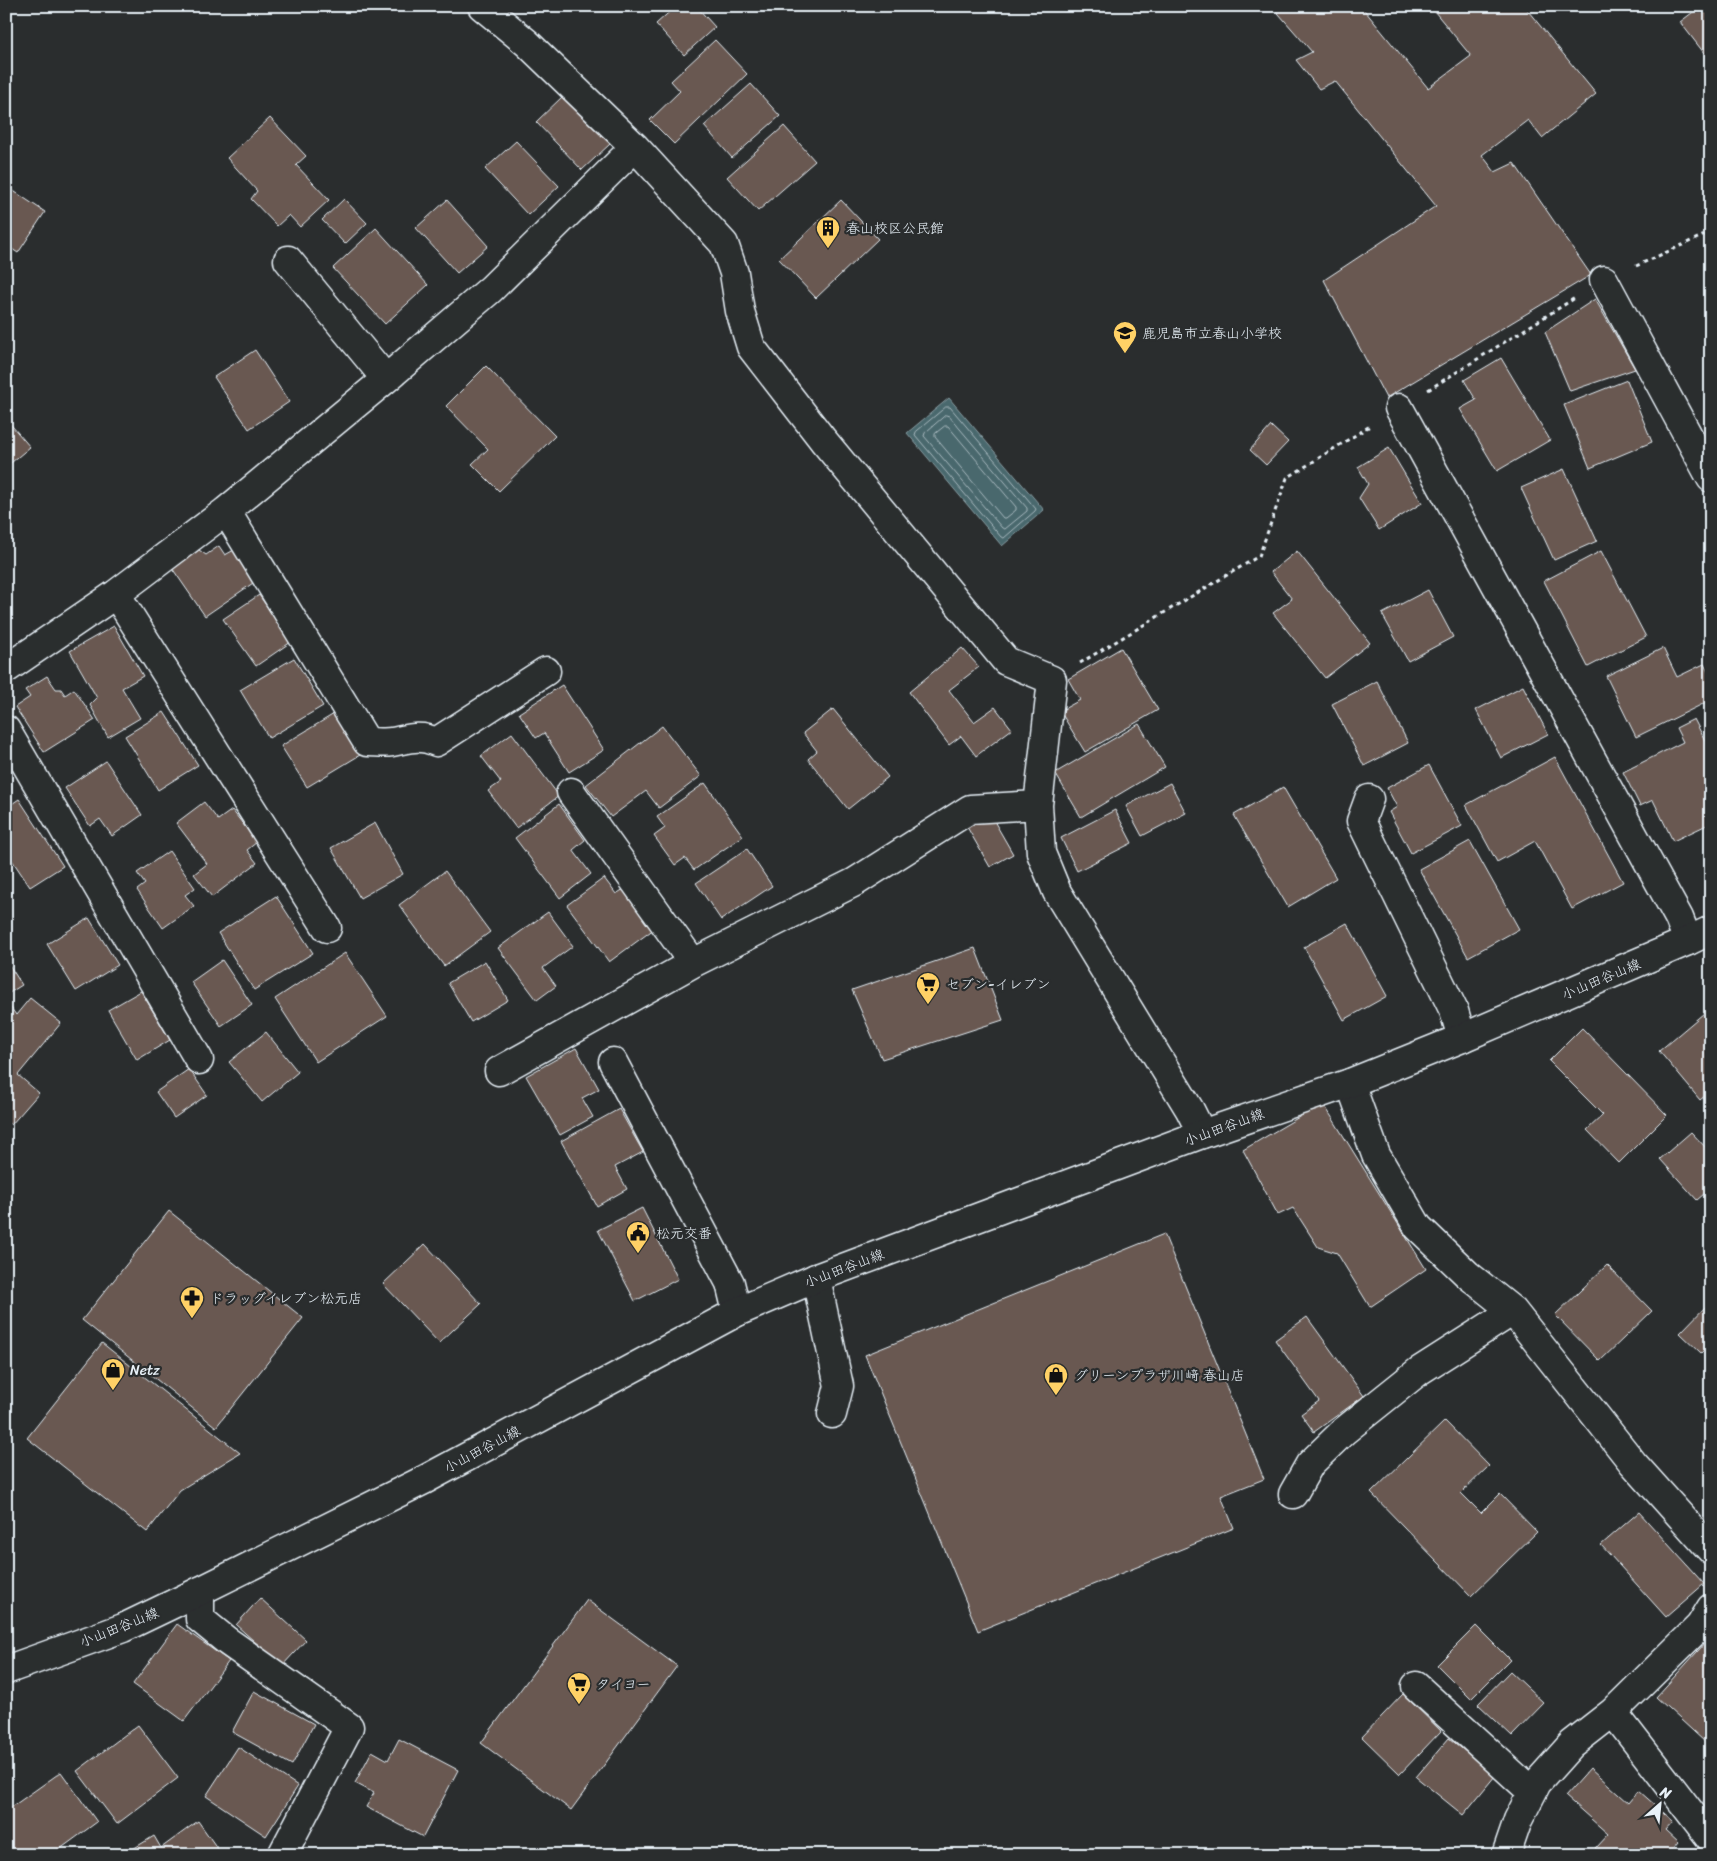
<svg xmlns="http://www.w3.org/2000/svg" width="1717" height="1861" viewBox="0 0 1717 1861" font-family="Sriracha,'Klee One',sans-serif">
  <rect width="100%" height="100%" fill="#2a2d2e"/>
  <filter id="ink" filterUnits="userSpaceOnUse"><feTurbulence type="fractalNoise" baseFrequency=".02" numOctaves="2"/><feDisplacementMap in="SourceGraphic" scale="10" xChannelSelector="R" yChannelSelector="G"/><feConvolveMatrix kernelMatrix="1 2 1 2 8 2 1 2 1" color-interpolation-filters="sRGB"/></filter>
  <g filter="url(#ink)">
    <path fill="#4a686d" stroke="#899fa5" d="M 949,398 L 1044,510 L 1002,546 L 907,433 Z"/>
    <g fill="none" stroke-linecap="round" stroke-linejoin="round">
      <path stroke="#a9bac0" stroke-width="1" d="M 946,407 L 950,407 L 1036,509 L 1035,511 L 1004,538 L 1001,537 L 915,435 L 916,432 Z
        M 946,415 L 949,416 L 1027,508 L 1027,511 L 1005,529 L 1002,528 L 924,436 L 925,433 Z
        M 945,426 L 948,426 L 1016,507 L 1016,510 L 1006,518 L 1003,518 L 935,437 L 935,434 Z"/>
    </g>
    <path fill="#695951" stroke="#e8f1f8" d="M 676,6 L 696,6 L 715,27 L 684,55 L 656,24 Z
      M 1272,6 L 1361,6 L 1428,88 L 1471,56 L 1430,6 L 1524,6 L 1596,94 L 1542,138 L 1528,120 L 1482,155 L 1495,172 L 1514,163 L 1591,275 L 1386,398 L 1324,280 L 1436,206 L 1335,81 L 1319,89 L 1296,60 L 1312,52 Z
      M 1701,6 L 1711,6 L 1711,62 L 1680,22 Z
      M 715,40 L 747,74 L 674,144 L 650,120 L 680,91 L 671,81 Z
      M 751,84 L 780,116 L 732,158 L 704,126 Z
      M 563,96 L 610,144 L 582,170 L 536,122 Z
      M 270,118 L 306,156 L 296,165 L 329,200 L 300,227 L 289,215 L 277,226 L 251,199 L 257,191 L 227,158 Z
      M 784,126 L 815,161 L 758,211 L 727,177 Z
      M 516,141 L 559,186 L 528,215 L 485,169 Z
      M 6,186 L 45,212 L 18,253 L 6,245 Z
      M 344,199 L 367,223 L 345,244 L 322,220 Z
      M 447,200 L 488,246 L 457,273 L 416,228 Z
      M 841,200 L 878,239 L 816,298 L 779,259 Z
      M 376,228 L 428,285 L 385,324 L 333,268 Z
      M 1595,299 L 1635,369 L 1570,391 L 1545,332 Z
      M 255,350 L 289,402 L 249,429 L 214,377 Z
      M 1501,358 L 1550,440 L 1497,471 L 1460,409 L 1476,400 L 1464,380 Z
      M 486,366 L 555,436 L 499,491 L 472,464 L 488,449 L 446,406 Z
      M 1627,380 L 1652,442 L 1590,468 L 1564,405 Z
      M 6,419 L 30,447 L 6,467 Z
      M 1271,426 L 1288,442 L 1266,465 L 1250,450 Z
      M 1389,448 L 1422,503 L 1379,530 L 1359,498 L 1368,484 L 1358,467 Z
      M 1564,469 L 1597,541 L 1554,560 L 1521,488 Z
      M 219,546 L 225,555 L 234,550 L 256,581 L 205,616 L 172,568 L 199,550 L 206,555 Z
      M 1297,551 L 1370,643 L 1325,678 L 1273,613 L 1292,599 L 1271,572 Z
      M 1601,551 L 1646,637 L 1588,667 L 1544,581 Z
      M 1428,590 L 1453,637 L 1408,661 L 1382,614 Z
      M 259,595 L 291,642 L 256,666 L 223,619 Z
      M 114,626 L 143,676 L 122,688 L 140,718 L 108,737 L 90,705 L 97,698 L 70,651 Z
      M 962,648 L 979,667 L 949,690 L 974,722 L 995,707 L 1012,729 L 976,756 L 961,736 L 949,745 L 909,692 Z
      M 1121,648 L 1158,710 L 1085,752 L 1060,711 L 1080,700 L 1068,679 Z
      M 1663,648 L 1677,677 L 1704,664 L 1711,678 L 1711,700 L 1636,737 L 1606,676 Z
      M 294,658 L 323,706 L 269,738 L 240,690 Z
      M 47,676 L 56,689 L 61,689 L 65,695 L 74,689 L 95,720 L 44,752 L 15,707 L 30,697 L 25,690 Z
      M 1377,681 L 1408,743 L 1364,766 L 1332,704 Z
      M 562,685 L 604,750 L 569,772 L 544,733 L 536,738 L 519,713 Z
      M 1523,686 L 1548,734 L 1501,758 L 1476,710 Z
      M 833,709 L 888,777 L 848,809 L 808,759 L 817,751 L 803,733 Z
      M 164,712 L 198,765 L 158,790 L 125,736 Z
      M 334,714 L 360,755 L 307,787 L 281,746 Z
      M 1694,719 L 1711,752 L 1711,823 L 1673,841 L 1653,800 L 1640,806 L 1623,772 L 1683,742 L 1676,728 Z
      M 1139,724 L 1165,767 L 1081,817 L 1055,773 Z
      M 662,726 L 701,776 L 659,808 L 646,791 L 611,817 L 586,785 Z
      M 512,733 L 559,796 L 516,828 L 488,791 L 501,782 L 481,756 Z
      M 1555,757 L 1623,882 L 1572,909 L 1535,841 L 1497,862 L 1466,805 Z
      M 106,761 L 142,815 L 112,836 L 100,819 L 90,826 L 65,788 Z
      M 1429,765 L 1462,826 L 1411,853 L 1389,812 L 1397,807 L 1387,788 Z
      M 705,783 L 743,836 L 694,870 L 685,858 L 675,865 L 654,836 L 665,828 L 657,817 Z
      M 1170,783 L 1186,813 L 1142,836 L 1126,806 Z
      M 1283,787 L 1336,878 L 1288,907 L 1234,815 Z
      M 19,799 L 63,866 L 30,887 L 6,851 L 6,808 Z
      M 204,802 L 218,820 L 232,810 L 257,842 L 247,850 L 257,863 L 212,897 L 194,874 L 207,864 L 176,823 Z
      M 559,804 L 585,840 L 573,850 L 591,874 L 560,898 L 515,838 Z
      M 1115,810 L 1132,843 L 1077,871 L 1061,838 Z
      M 990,814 L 1013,854 L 990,867 L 967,827 Z
      M 375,823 L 403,874 L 360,898 L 331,848 Z
      M 1470,841 L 1519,929 L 1468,957 L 1419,869 Z
      M 747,849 L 772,886 L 721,920 L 696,883 Z
      M 169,851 L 195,888 L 185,895 L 194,906 L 163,928 L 137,890 L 145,884 L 137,873 Z
      M 445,871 L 490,932 L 444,966 L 399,905 Z
      M 604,878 L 616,894 L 624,889 L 654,929 L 609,962 L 567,905 Z
      M 276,896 L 313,953 L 254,990 L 218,933 Z
      M 548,912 L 573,946 L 543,968 L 556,986 L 537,1000 L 498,948 Z
      M 89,918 L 118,965 L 76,991 L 47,944 Z
      M 1347,923 L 1387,996 L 1344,1020 L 1304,947 Z
      M 975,948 L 1003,1020 L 882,1059 L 852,990 Z
      M 345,953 L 387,1016 L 316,1062 L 275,999 Z
      M 6,960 L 22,985 L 6,995 Z
      M 222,960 L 252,1005 L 221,1026 L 191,982 Z
      M 485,961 L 508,1000 L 471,1022 L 448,983 Z
      M 141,991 L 170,1040 L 137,1060 L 108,1010 Z
      M 30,998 L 61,1023 L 18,1075 L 39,1093 L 11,1125 L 6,1121 L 6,1029 L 9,1026 L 6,1023 L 6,1001 L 16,1015 Z
      M 1710,1008 L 1711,1100 L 1706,1095 L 1700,1100 L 1659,1051 Z
      M 1582,1028 L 1667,1115 L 1619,1163 L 1587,1130 L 1603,1115 L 1549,1061 Z
      M 266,1032 L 298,1072 L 262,1102 L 229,1062 Z
      M 576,1048 L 599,1089 L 582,1098 L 593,1117 L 560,1135 L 526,1076 Z
      M 189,1069 L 207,1095 L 174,1118 L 156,1092 Z
      M 1323,1103 L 1426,1269 L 1370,1307 L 1337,1253 L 1318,1247 L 1293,1208 L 1278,1215 L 1243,1150 Z
      M 619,1109 L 643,1152 L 615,1167 L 627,1189 L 597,1206 L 561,1141 Z
      M 1691,1132 L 1711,1153 L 1711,1188 L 1697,1200 L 1660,1159 Z
      M 642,1208 L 678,1279 L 635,1301 L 598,1230 Z
      M 169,1211 L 303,1318 L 216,1427 L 82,1320 Z
      M 1164,1234 L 1264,1479 L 1221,1496 L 1234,1528 L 978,1631 L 865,1355 Z
      M 425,1244 L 481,1304 L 439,1343 L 383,1284 Z
      M 1607,1265 L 1652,1311 L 1600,1361 L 1555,1315 Z
      M 1711,1301 L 1711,1343 L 1701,1353 L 1680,1333 Z
      M 1307,1317 L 1364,1396 L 1314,1432 L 1301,1414 L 1319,1401 L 1275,1340 Z
      M 102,1343 L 240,1453 L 180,1490 L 147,1532 L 27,1438 Z
      M 1445,1421 L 1489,1466 L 1461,1493 L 1481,1513 L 1500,1494 L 1537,1532 L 1471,1596 L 1371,1493 Z
      M 1639,1512 L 1704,1584 L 1666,1617 L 1601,1545 Z
      M 260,1598 L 306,1640 L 282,1666 L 236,1625 Z
      M 587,1600 L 677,1666 L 571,1810 L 481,1743 Z
      M 177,1624 L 229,1661 L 184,1721 L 133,1684 Z
      M 1476,1626 L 1510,1660 L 1471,1699 L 1437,1665 Z
      M 1707,1641 L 1711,1644 L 1711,1737 L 1705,1742 L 1656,1697 Z
      M 1510,1671 L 1544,1703 L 1512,1736 L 1478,1704 Z
      M 254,1691 L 314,1724 L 292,1765 L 232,1732 Z
      M 1403,1694 L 1441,1731 L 1400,1774 L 1362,1737 Z
      M 138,1725 L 178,1778 L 117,1824 L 77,1771 Z
      M 1449,1738 L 1495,1776 L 1463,1815 L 1416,1777 Z
      M 399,1739 L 458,1770 L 423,1837 L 366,1807 L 374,1793 L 355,1783 L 372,1751 L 388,1760 Z
      M 238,1747 L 298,1786 L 266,1836 L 206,1796 Z
      M 1590,1768 L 1629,1803 L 1639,1791 L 1673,1821 L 1665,1830 L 1678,1842 L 1667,1855 L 1603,1855 L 1595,1848 L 1608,1834 L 1565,1796 Z
      M 61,1772 L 97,1822 L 52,1855 L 6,1855 L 6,1811 Z
      M 198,1821 L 222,1855 L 123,1855 L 154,1836 L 161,1848 Z"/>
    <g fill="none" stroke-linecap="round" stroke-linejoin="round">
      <g stroke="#e8f1f8" stroke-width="31">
        <path id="minor" d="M 482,6 L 527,43 L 635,147 L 724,244 L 734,273 L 740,311 L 751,347 L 823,440 L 1006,661 L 1052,680 L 1038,805 L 1041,853 L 1057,892 L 1190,1110 L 1202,1134
          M 288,260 L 386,379
          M 1604,280 L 1711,478
          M 1399,408 L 1679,918 L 1688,941
          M 226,511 L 367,742 C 375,742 384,743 392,742 C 408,739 420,734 436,742 L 546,671
          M 116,594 L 327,928
          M 6,669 L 116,594 L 226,511 L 386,379 L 491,289 L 635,147
          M 6,730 L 199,1060
          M 571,792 L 693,963
          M 1369,799 L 1361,821 L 1454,1011 L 1462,1038
          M 613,1062 L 730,1283 L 737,1312
          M 499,1071 L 693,963 L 855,882 L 970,809 L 1038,805
          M 1350,1083 L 1376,1155 L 1418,1227 L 1468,1275 L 1513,1311 L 1633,1463 L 1711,1550
          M 816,1278 L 839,1386 L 832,1414
          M 1293,1494 L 1310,1464 L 1344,1431 L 1419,1371 L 1513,1311
          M 200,1591 L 200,1619 L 227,1641 L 349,1727 L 282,1855
          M 1416,1686 L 1532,1792
          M 1613,1712 L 1711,1839
          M 1506,1855 L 1518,1820 L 1537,1783 L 1572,1744 L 1613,1712 L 1700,1626 L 1711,1608"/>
      </g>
      <g stroke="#e8f1f8" stroke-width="31">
        <path id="major" d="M 6,1670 L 123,1628 L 200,1591 L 424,1480 L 737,1312 L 816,1278 L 1202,1134 L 1350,1083 L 1462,1038 L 1688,941 L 1711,930"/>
      </g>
      <path stroke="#e8f1f8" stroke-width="3" stroke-dasharray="4 4" stroke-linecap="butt" d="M 1636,266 L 1711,232
        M 1428,390 L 1575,298
        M 1080,663 L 1259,556 L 1287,478 L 1370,426"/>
      <use href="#minor" stroke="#2a2d2e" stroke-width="28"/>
      <use href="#major" stroke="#2a2d2e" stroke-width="28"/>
    </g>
  </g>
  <defs>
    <g id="building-pin" transform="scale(1.25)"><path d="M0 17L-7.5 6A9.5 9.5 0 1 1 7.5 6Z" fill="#ffd166" stroke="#2a2d2e"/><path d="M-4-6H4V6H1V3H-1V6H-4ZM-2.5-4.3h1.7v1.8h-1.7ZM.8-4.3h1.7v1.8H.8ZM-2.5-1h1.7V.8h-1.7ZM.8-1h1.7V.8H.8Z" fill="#111"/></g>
    <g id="school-pin" transform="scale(1.25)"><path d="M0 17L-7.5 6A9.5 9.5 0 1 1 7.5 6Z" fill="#ffd166" stroke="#2a2d2e"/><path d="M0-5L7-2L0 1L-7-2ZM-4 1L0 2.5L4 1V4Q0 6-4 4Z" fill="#111"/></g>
    <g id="supermarket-pin" transform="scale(1.25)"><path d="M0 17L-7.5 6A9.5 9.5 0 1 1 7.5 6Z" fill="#ffd166" stroke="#2a2d2e"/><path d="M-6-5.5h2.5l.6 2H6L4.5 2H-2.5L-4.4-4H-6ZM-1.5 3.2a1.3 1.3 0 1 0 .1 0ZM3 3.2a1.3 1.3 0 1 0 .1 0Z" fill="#111"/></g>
    <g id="civic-pin" transform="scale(1.25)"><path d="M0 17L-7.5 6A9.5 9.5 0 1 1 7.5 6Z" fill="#ffd166" stroke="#2a2d2e"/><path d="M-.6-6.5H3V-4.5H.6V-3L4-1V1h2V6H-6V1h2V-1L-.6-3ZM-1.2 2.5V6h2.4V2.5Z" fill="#111"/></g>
    <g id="pharmacy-pin" transform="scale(1.25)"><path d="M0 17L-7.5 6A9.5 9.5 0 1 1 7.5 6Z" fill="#ffd166" stroke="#2a2d2e"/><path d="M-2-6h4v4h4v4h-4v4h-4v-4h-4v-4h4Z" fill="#111"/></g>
    <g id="shop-pin" transform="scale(1.25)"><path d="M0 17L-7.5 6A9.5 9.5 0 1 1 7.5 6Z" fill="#ffd166" stroke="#2a2d2e"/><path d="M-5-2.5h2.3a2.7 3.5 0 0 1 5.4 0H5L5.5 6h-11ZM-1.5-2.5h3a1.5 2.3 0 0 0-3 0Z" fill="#111"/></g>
  </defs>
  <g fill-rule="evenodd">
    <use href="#building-pin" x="828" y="228"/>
    <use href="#school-pin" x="1125" y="333"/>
    <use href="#supermarket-pin" x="928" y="984"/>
    <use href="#civic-pin" x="638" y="1233"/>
    <use href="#pharmacy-pin" x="192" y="1298"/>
    <use href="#shop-pin" x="113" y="1370"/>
    <use href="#shop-pin" x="1056" y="1375"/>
    <use href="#supermarket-pin" x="579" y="1684"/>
  </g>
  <g text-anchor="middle" stroke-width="4.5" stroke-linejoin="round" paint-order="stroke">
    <g font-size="14" fill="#e8f1f8" stroke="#2a2d2e" text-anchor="start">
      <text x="846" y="233">春山校区公民館</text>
      <text x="1142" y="338">鹿児島市立春山小学校</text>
      <text x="946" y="989">セブン-イレブン</text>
      <text x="656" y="1238">松元交番</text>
      <text x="210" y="1303">ドラッグイレブン松元店</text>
      <text x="130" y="1375">Netz</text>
      <text x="1074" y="1380">グリーンプラザ川﨑 春山店</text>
      <text x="596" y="1689">タイヨー</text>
    </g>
    <g font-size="14" fill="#e8f1f8" stroke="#2a2d2e">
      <text transform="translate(1601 979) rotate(-23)" y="5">小山田谷山線</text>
      <text transform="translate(1224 1127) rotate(-20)" y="5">小山田谷山線</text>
      <text transform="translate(844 1268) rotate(-21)" y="5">小山田谷山線</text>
      <text transform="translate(482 1449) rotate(-28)" y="5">小山田谷山線</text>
      <text transform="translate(119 1627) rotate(-22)" y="5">小山田谷山線</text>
    </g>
  </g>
  <rect width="1717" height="1861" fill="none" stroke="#2a2d2e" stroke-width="25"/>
  <rect x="12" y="12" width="1692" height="1836" fill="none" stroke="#e8f1f8" stroke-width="2" filter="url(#ink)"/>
  <g transform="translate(1660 1804) rotate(27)" stroke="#2a2d2e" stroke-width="4" paint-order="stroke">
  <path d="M0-4L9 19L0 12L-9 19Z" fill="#e8f1f8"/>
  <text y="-8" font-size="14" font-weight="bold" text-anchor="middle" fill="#e8f1f8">N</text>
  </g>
</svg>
